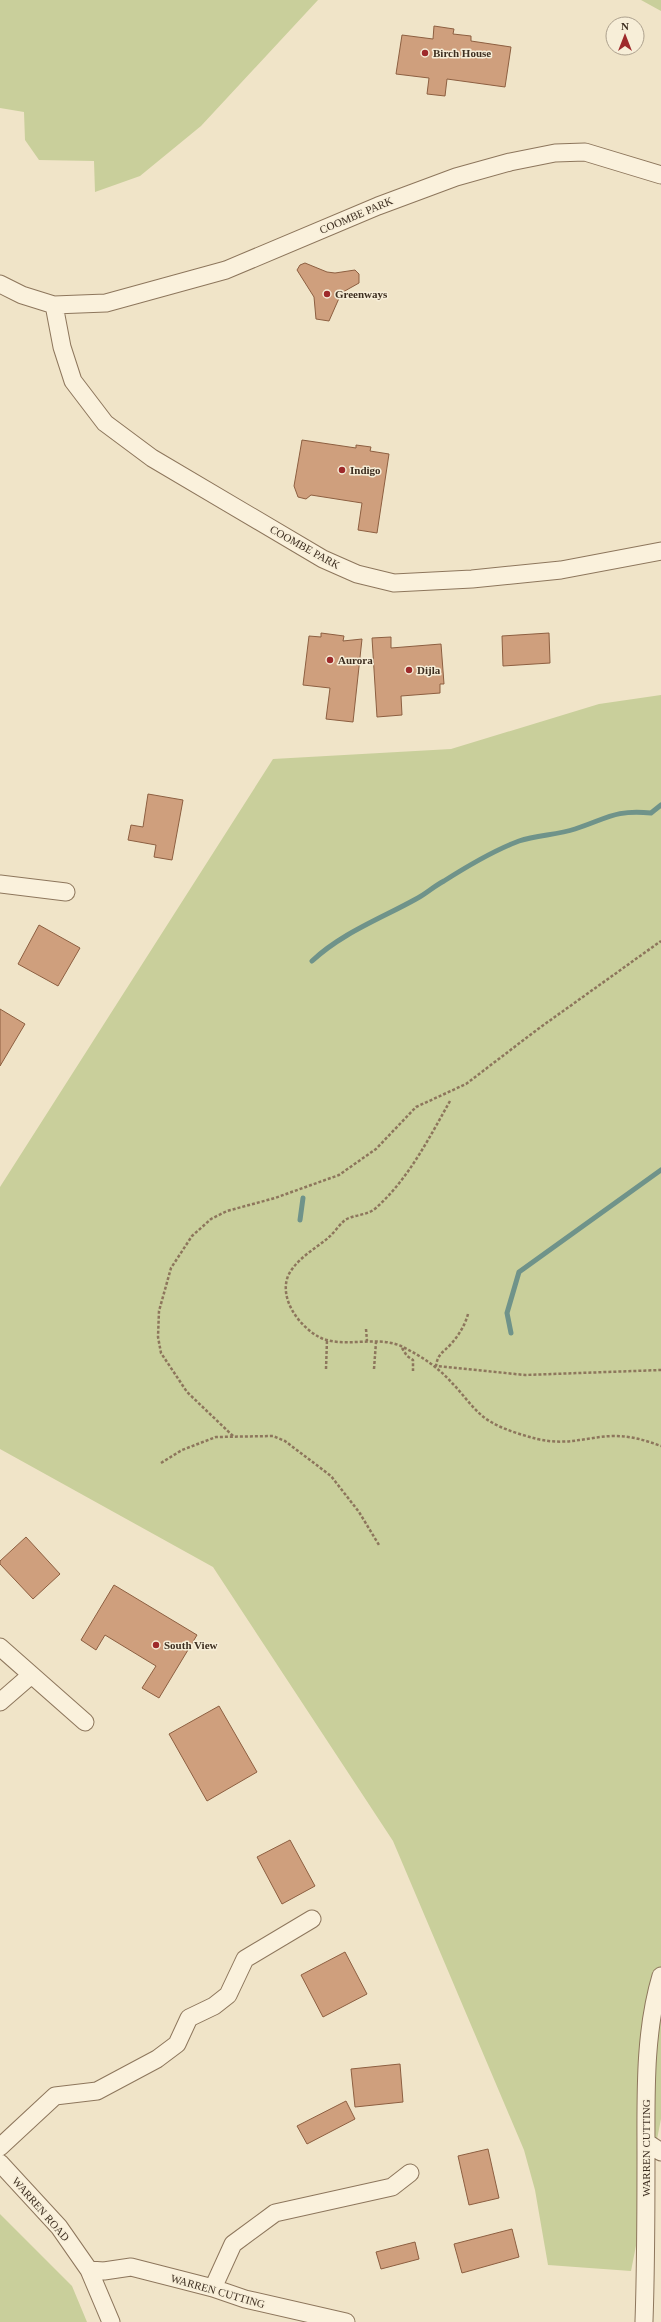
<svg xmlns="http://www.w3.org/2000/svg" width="661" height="2322" viewBox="0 0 661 2322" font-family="Georgia,serif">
  <rect width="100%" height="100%" fill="#f0e4c8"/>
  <path fill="#c9cf9b" d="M 0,0 L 318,0 L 201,126 L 140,176 L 95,192 L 94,161 L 39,160 L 25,140 L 24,112 L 0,108 Z
    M 641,0 L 661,0 L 661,11 Z
    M 661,695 L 661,2119 L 631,2271 L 548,2265 L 535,2190 L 524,2150 L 393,1841 L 213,1567 L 0,1449 L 0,1187 L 273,759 L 451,749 L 599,704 Z
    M 0,2214 L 72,2286 L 87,2322 L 0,2322 Z"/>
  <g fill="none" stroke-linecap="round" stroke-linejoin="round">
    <path stroke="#6f938a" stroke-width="5" d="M 312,961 C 342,933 380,919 416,899 C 426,894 434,886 444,881 C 466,867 495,850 519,841 C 537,835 557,835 575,829 C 606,819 616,809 651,813 L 661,805
      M 300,1220 L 303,1198
      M 511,1333 L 507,1313 L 519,1272 L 661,1170"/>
  </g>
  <path fill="#cf9f7d" stroke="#8d5f41" d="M 434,26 L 454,29 L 453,34 L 471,36 L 471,41 L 511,47 L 505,87 L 447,79 L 445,96 L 427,94 L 429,78 L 396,74 L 402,35 L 433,39 Z
    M 305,263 L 327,272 L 335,273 L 355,270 L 359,274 L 359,283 L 343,292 L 340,296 L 329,321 L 316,319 L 314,297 L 297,270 L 300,265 Z
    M 302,440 L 356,448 L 356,445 L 371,447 L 370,451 L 389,454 L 377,533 L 358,530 L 362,503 L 311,495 L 306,499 L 298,497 L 294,486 Z
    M 321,633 L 344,636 L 343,641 L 362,639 L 353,722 L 326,719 L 330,688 L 303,685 L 309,636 L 321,637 Z
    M 549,633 L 550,663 L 503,666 L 502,636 Z
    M 391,637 L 391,648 L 441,644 L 444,684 L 440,684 L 440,693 L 401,696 L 402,715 L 377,717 L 372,638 Z
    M 148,794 L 183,800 L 172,860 L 154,857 L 156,845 L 128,840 L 131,825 L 143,827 Z
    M 39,925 L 80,948 L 58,986 L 18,964 Z
    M 0,1009 L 25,1024 L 0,1066 Z
    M 26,1537 L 60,1574 L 33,1599 L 0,1564 L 0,1561 Z
    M 114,1585 L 197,1635 L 159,1698 L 142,1688 L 156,1666 L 105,1635 L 96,1650 L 81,1640 Z
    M 219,1706 L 257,1772 L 207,1801 L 169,1734 Z
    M 290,1840 L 315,1886 L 282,1904 L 257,1857 Z
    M 345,1952 L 367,1994 L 323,2017 L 301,1975 Z
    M 400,2064 L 403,2102 L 355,2107 L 351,2069 Z
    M 346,2101 L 355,2119 L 307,2144 L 297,2126 Z
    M 488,2149 L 499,2198 L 469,2205 L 458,2156 Z
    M 512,2229 L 519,2257 L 462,2273 L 454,2244 Z
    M 415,2242 L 419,2259 L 381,2269 L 376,2252 Z"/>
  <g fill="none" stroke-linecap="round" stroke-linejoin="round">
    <g stroke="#8d765c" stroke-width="19">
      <path id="minor" d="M 0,284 L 22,295 L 54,305 L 106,303 L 226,270 L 378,206 L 456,177 L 510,162 L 555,153 L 585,152 L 661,175
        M 54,305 L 62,347 L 73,381 L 105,423 L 152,458 L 323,559 L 357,574 L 394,583 L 472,579 L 561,570 L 661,551
        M 0,884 L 66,892
        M 0,1647 L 85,1722
        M 0,1702 L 30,1676
        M 646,2142 L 661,2152
        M 0,2147 L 55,2096 L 97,2091 L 157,2059 L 177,2044 L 189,2018 L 214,2006 L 228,1995 L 245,1959 L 312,1919
        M 0,2163 L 59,2227 L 89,2270 L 111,2322
        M 89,2270 L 104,2271 L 131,2267 L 213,2288 L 245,2299 L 346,2322
        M 213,2288 L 233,2244 L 275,2213 L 392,2187 L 410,2173
        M 644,2321 C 646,2265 646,2210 646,2154 C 646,2095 644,2033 661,1976"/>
    </g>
    <path stroke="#8d765c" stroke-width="2.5" stroke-dasharray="3 2" stroke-linecap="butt" d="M 450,1101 C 429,1138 409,1178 377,1207 C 368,1216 355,1214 345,1220 C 339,1225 334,1233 328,1238 C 315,1249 296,1259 288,1276 C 279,1299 299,1326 319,1337 C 342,1349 376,1335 401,1346 C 421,1356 438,1367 452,1383 C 465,1396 475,1413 491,1422 C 505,1430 522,1435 537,1439 C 568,1446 585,1437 613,1436 C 631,1436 645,1440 661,1446
      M 468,1314 C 465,1325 459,1335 451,1344 C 443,1353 438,1353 436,1366 L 525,1375 L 661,1370
      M 366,1329 L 367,1341
      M 402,1348 L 407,1356 L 413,1360 L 413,1371
      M 326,1369 L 327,1340
      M 374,1369 L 376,1342
      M 233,1436 L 187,1392 L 161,1353 L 158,1337 L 159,1311 L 171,1268 L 192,1236 L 211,1219 L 227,1211 L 275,1198 L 339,1175 L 376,1149 L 416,1107 L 466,1084 L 538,1029 L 661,941
      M 161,1463 L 182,1450 L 216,1437 L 273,1436 L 285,1441 L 331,1476 L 359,1512 L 379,1545"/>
    <use href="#minor" stroke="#faf1dc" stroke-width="17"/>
  </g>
  <g fill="#9e2a2b" stroke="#f7eed8" stroke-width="1.5">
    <circle cx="425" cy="53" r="4"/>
    <circle cx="327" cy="294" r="4"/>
    <circle cx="342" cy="470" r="4"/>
    <circle cx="330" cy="660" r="4"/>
    <circle cx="409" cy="670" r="4"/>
    <circle cx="156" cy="1645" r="4"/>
  </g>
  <g text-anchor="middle" stroke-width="3" stroke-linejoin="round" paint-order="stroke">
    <g font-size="11" font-weight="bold" fill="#3d2e20" stroke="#f7eed8" text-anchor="start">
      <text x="433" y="57">Birch House</text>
      <text x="335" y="298">Greenways</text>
      <text x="350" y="474">Indigo</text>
      <text x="338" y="664">Aurora</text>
      <text x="417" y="674">Dijla</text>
      <text x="164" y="1649">South View</text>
    </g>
    <g font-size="11" fill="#3d2e20" stroke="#f7eed8">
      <text transform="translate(356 215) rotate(-23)" y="4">COOMBE PARK</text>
      <text transform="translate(305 547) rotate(29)" y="4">COOMBE PARK</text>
      <text transform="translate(646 2148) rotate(-90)" y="4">WARREN CUTTING</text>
      <text transform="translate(41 2209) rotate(49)" y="4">WARREN ROAD</text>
      <text transform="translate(218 2291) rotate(16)" y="4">WARREN CUTTING</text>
    </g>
  </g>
  <g transform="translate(625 36)"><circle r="19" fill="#f7eed8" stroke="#ada18e"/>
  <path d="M0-3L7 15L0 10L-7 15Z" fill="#9e2a2b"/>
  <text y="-6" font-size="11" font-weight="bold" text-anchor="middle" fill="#3d2e20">N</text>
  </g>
</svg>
